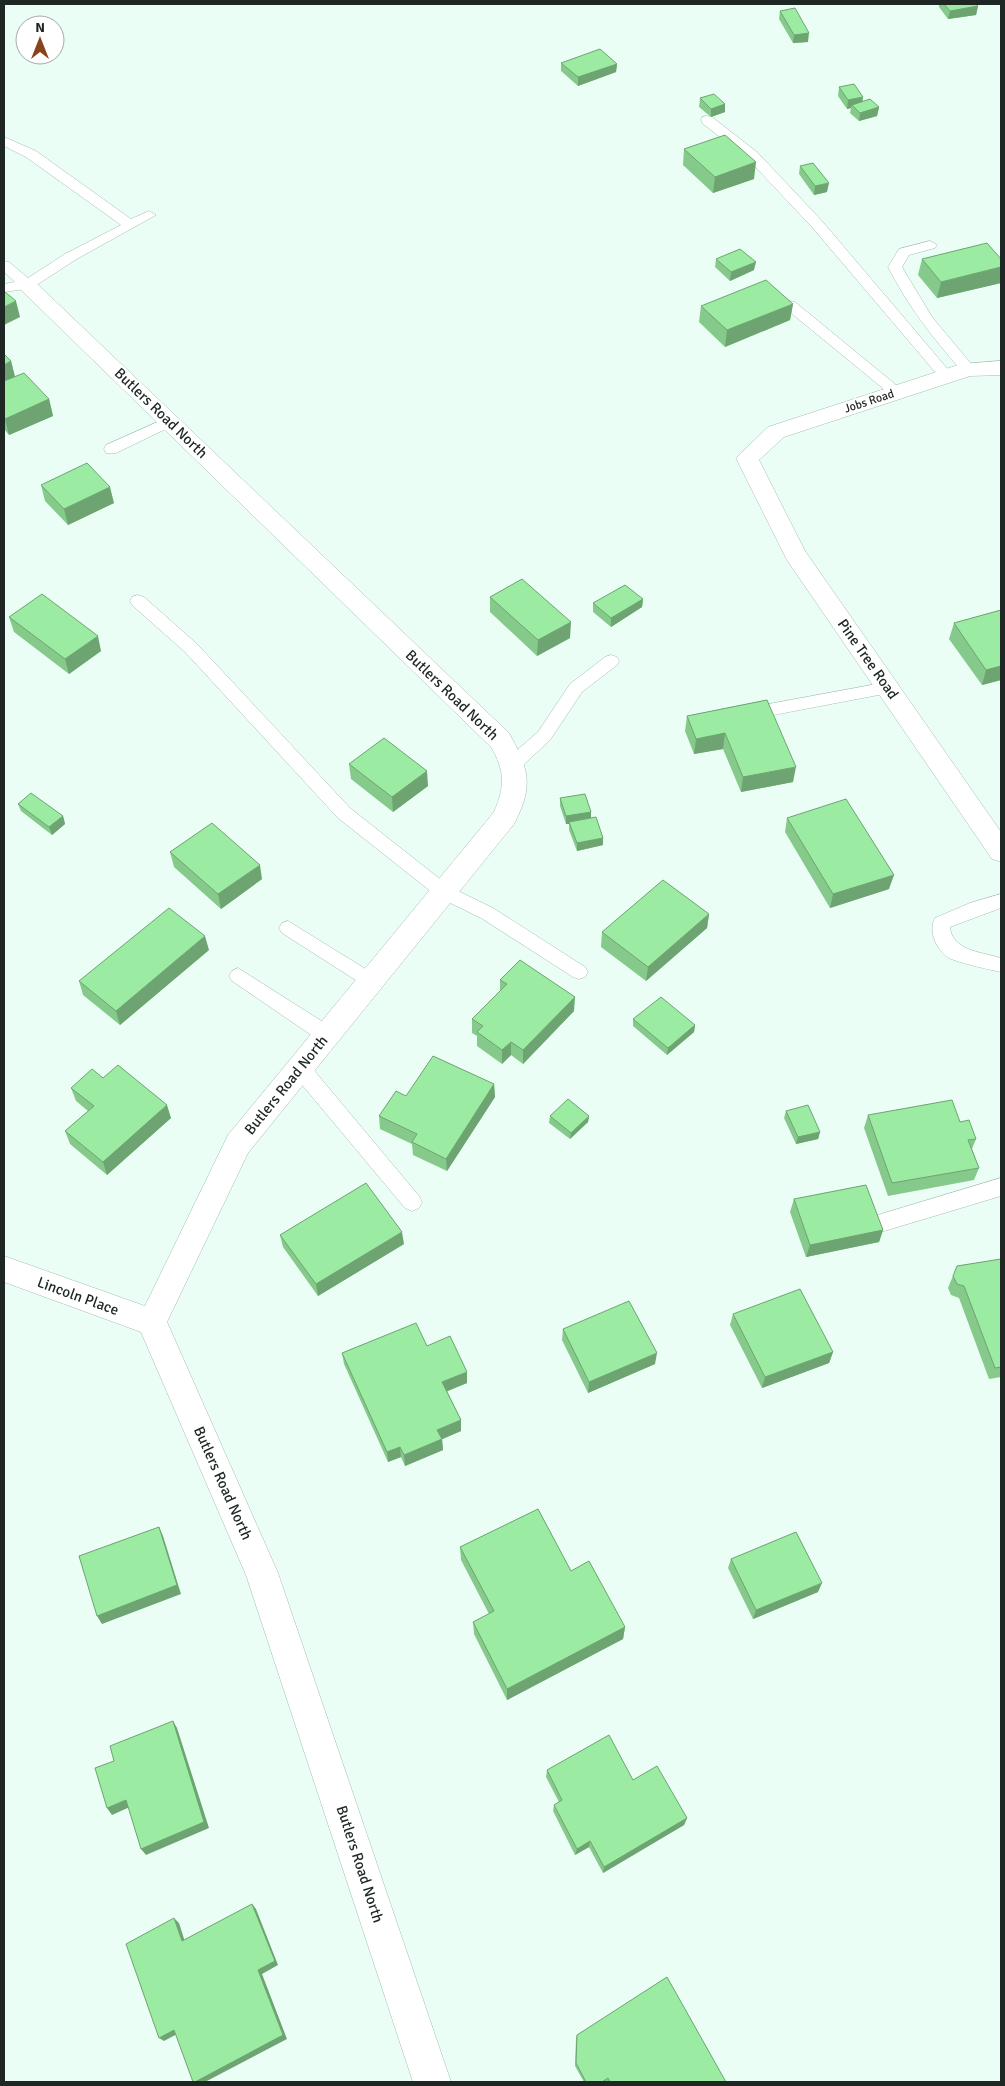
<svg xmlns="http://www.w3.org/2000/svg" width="1005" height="2086" viewBox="0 0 1005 2086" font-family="Signika,sans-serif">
  <rect width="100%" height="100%" fill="#eafef6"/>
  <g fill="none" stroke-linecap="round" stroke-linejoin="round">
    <g stroke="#a4bcb3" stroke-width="1">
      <path id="service" d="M 707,116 L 712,117 L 758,153 L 822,221 L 951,373 L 953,376 L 951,379 L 941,379 L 812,227 L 748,159 L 702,123 L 701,120 L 702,117 Z
        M 4,137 L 36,151 L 131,219 L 149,211 L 156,215 L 75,260 L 32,288 L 4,292 L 4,284 L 15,282 L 4,272 L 4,261 L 9,262 L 28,278 L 65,254 L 121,225 L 26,157 L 4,146 Z
        M 930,241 L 937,245 L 935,248 L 909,255 L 902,267 L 932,317 L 973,366 L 975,369 L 973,372 L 963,372 C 934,340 908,306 888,267 L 899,249 Z
        M 790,301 L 795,302 L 901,389 L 903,392 L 901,395 L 891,395 L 785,308 L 783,305 L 785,302 Z
        M 169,417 L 176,422 L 174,425 L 116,453 L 106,453 L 104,449 L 106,445 Z
        M 138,595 L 144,597 L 197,644 L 350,808 L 450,887 L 493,908 L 585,967 L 588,972 L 585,977 L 579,979 L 573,977 L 481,918 L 438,897 L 338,818 L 185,652 L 132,605 L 130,601 L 132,597 Z
        M 611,655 L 617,657 L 619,661 L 617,665 L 582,692 L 550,740 L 520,768 L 514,769 L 508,768 L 506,763 L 508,758 L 538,732 L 570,684 L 605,657 Z
        M 888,682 L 894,684 L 896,688 L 894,692 L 747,720 L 741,718 L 739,714 L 741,710 L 747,708 Z
        M 1001,894 L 1001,908 L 950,927 C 952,951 982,952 1001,958 L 1001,972 C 991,970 955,962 947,957 C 936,948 928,931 935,918 L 970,903 Z
        M 288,921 L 377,976 L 380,981 L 377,986 L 371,989 L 365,986 L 282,933 L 279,928 L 282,923 Z
        M 238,968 L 334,1029 L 336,1035 L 334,1041 L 327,1043 L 320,1041 L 232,981 L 229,976 L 232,971 Z
        M 300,1060 L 307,1062 L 419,1196 L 422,1202 L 419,1208 L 412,1211 L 405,1208 L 293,1074 L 291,1068 L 293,1062 Z
        M 1001,1178 L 1001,1196 L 881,1232 L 874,1229 L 871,1223 L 874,1217 L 881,1214 Z"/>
    </g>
    <g stroke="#a4bcb3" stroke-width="1">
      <path id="minor" d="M 27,279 L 34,281 L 509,733 C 529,769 534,786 514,824 L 248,1153 L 167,1322 L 278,1573 L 451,2082 L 413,2082 L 246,1575 L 141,1332 L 4,1282 L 4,1256 L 145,1306 L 228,1135 L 494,812 C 505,787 505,770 491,747 L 20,289 L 17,285 L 20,281 Z
        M 1001,361 L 1001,375 L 970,376 L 784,437 L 759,460 L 805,551 L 1001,832 L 1001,862 L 992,859 L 787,560 L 736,458 L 768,427 L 961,364 Z"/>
    </g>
    <use href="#service" fill="#fff" fill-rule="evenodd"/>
    <use href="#minor" fill="#fff" fill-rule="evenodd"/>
  </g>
  <path fill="#86ca8b" d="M 939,4 L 976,4 L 978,6 L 976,15 L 948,19 L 939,7 Z
    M 780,11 L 808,42 L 793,43 L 779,19 Z
    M 561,63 L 617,64 L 616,72 L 578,86 L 561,71 Z
    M 839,87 L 863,101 L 879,107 L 877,116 L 859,121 L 850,113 L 851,108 L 847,109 L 838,96 Z
    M 700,98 L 725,104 L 725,112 L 711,117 L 699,107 Z
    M 684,149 L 754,179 L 713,193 L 683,165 Z
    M 800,166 L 827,192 L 814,195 L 799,174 Z
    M 716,259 L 754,270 L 730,281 L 715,267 Z
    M 922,259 L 1001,259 L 1001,283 L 937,298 L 918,275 Z
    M 793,304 L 790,320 L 725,347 L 699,322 L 701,306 Z
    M 4,354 L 11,361 L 15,377 L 49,399 L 53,416 L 9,435 L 4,429 Z
    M 41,485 L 114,503 L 68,525 L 45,501 Z
    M 490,597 L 570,638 L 537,656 L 490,612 Z
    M 643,599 L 642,607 L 611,627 L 593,612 L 593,603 Z
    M 1001,610 L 1001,680 L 982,685 L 949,639 L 954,623 Z
    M 9,617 L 101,651 L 69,674 L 14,632 Z
    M 767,700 L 793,782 L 741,792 L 723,749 L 694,754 L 685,731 L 687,716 Z
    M 349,764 L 428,786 L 393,812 L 351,779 Z
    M 560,798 L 591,812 L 591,818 L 603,838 L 603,845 L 577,851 L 569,830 L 569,824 L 566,824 L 560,806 Z
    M 18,804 L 63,816 L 65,824 L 52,835 L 21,811 Z
    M 787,818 L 889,889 L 830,908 L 785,832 Z
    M 170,852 L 262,879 L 221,909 L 174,867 Z
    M 709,914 L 707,928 L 646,981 L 601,947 L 602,932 Z
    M 209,950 L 120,1025 L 83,995 L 79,981 Z
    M 500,980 L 574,1011 L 523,1064 L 511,1055 L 502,1064 L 477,1046 L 477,1036 L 472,1033 L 472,1019 L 500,991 Z
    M 633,1019 L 695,1025 L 694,1032 L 667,1055 L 633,1026 Z
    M 103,1078 L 171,1118 L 107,1175 L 70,1144 L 65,1131 L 88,1111 L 76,1101 L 71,1088 Z
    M 494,1084 L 495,1097 L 447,1171 L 413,1155 L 412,1144 L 380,1129 L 379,1116 L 406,1096 Z
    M 786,1111 L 820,1132 L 818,1139 L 796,1144 L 784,1118 Z
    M 868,1115 L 960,1122 L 976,1139 L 972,1149 L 979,1168 L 974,1180 L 888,1196 L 864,1128 Z
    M 550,1116 L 589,1116 L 588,1122 L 570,1139 L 549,1123 Z
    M 794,1199 L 883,1230 L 879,1242 L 806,1257 L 790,1212 Z
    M 280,1235 L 404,1244 L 318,1296 L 283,1247 Z
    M 1001,1259 L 1001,1377 L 989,1379 L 959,1298 L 951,1295 L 948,1288 L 957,1266 Z
    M 733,1314 L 833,1352 L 829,1363 L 762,1388 L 730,1325 Z
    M 563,1329 L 655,1364 L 588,1393 L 562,1340 Z
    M 427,1346 L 467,1383 L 447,1391 L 461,1420 L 461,1431 L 442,1439 L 443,1450 L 405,1466 L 401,1457 L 388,1462 L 344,1364 L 342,1353 Z
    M 460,1547 L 571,1571 L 625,1627 L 623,1639 L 507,1700 L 474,1634 L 473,1622 L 489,1614 L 461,1560 Z
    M 731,1559 L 818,1592 L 753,1619 L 728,1568 Z
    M 547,1770 L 633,1780 L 687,1818 L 684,1825 L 603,1873 L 589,1847 L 575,1855 L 553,1811 L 554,1805 L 559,1802 L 546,1777 Z
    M 577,2035 L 726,2082 L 607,2082 L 607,2081 L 605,2082 L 584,2082 L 575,2066 L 576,2039 Z"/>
  <path fill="#6da471" d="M 978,6 L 976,15 L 948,19 L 950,11 Z
    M 809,33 L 808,42 L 793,43 L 794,35 Z
    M 617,64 L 616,72 L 578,86 L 578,77 Z
    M 863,97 L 862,106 L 852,105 L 851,108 L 847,109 L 848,100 Z
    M 725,104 L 725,112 L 711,117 L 711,109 Z
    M 879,107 L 877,116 L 859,121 L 860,113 Z
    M 756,162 L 754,179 L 713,193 L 715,177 Z
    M 829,183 L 827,192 L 814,195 L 815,186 Z
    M 756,262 L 754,270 L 730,281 L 731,272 Z
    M 1001,267 L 1001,283 L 937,298 L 941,282 Z
    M 16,301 L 20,317 L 4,325 L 4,307 Z
    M 793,304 L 790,320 L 725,347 L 727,330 Z
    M 11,361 L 15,377 L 4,383 L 4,365 Z
    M 49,399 L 53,416 L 9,435 L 5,419 Z
    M 110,487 L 114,503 L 68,525 L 64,509 Z
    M 643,599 L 642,607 L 611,627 L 611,618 Z
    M 571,622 L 570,638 L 537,656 L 538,640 Z
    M 98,636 L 101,651 L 69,674 L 65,659 Z
    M 1001,666 L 1001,680 L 982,685 L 986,670 Z
    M 725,733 L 723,749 L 694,754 L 696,739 Z
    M 796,767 L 793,782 L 741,792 L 743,777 Z
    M 427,771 L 428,786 L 393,812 L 392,797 Z
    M 591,812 L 591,820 L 569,822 L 569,824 L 566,824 L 566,816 Z
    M 63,816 L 65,824 L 52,835 L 49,827 Z
    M 603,838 L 603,845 L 577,851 L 577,843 Z
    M 260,865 L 262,879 L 221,909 L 218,894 Z
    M 894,875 L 889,889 L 830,908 L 833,894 Z
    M 709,914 L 707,928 L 646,981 L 648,967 Z
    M 205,936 L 209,950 L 120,1025 L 116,1011 Z
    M 575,997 L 574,1011 L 523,1064 L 523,1050 Z
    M 695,1025 L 694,1032 L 667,1055 L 668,1048 Z
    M 511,1042 L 511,1055 L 502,1064 L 502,1050 Z
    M 494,1084 L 495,1097 L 447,1171 L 446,1159 Z
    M 167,1105 L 171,1118 L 107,1175 L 103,1162 Z
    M 589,1116 L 588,1122 L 570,1139 L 571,1133 Z
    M 820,1132 L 818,1139 L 796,1144 L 798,1137 Z
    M 883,1230 L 879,1242 L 806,1257 L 810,1245 Z
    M 402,1232 L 404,1244 L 318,1296 L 316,1284 Z
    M 833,1352 L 829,1363 L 762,1388 L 765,1377 Z
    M 657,1353 L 655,1364 L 588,1393 L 589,1382 Z
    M 467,1372 L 467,1383 L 443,1393 L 442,1382 Z
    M 461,1420 L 461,1431 L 438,1441 L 437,1430 Z
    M 442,1439 L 443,1450 L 405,1466 L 404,1455 Z
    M 400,1447 L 401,1457 L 388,1462 L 387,1452 Z
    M 159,1527 L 163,1536 L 181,1594 L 102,1624 L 97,1616 Z
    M 822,1583 L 818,1592 L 753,1619 L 756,1610 Z
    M 625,1627 L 623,1639 L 507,1700 L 507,1689 Z
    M 173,1721 L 177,1728 L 209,1828 L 146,1855 L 141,1849 Z
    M 126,1800 L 132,1806 L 112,1815 L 107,1808 Z
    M 687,1818 L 684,1825 L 603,1873 L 604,1867 Z
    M 590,1841 L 589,1847 L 575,1855 L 577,1849 Z
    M 252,1904 L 256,1909 L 278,1965 L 262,1974 L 287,2039 L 205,2082 L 195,2082 Z
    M 174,1918 L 179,1923 L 186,1945 L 182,1941 Z
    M 174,2030 L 179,2033 L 164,2041 L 159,2038 Z"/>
  <path fill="#9ceba2" stroke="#6da471" d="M 944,4 L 976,4 L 978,6 L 950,11 Z
    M 795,8 L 809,33 L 794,35 L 780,11 Z
    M 600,49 L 617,64 L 578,77 L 561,63 Z
    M 854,84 L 863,97 L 848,100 L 839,87 Z
    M 714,94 L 725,104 L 711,109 L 700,98 Z
    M 870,99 L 879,107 L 860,113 L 852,105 Z
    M 725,135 L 756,162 L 715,177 L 684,149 Z
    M 813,163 L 829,183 L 815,186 L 800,166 Z
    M 987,243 L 1001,259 L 1001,267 L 941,282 L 922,259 Z
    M 740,249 L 756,262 L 731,272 L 716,259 Z
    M 766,280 L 793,304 L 727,330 L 701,306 Z
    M 4,291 L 16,301 L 4,307 Z
    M 4,354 L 11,361 L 4,365 Z
    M 24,373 L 49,399 L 5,419 L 4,418 L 4,381 Z
    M 87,463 L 110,487 L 64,509 L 41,485 Z
    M 522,579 L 571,622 L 538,640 L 490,597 Z
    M 625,585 L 643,599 L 611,618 L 593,603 Z
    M 42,594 L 98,636 L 65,659 L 9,617 Z
    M 1001,610 L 1001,666 L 986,670 L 954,623 Z
    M 767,700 L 796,767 L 743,777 L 725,733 L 696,739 L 687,716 Z
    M 384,738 L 427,771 L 392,797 L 349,764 Z
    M 31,793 L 63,816 L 49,827 L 18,804 Z
    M 585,794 L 591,812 L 566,816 L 560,798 Z
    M 846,799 L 894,875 L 833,894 L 787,818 Z
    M 596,817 L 603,838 L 577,843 L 569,822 Z
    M 212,823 L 260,865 L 218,894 L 170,852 Z
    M 663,880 L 709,914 L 648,967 L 602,932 Z
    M 169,908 L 205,936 L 116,1011 L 79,981 Z
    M 520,960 L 575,997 L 523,1050 L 511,1042 L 502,1050 L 477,1032 L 483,1026 L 472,1019 L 507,984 L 500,980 Z
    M 661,997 L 695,1025 L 668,1048 L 633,1019 Z
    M 433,1056 L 494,1084 L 446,1159 L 412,1142 L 417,1134 L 379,1116 L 396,1091 L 406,1096 Z
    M 118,1065 L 167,1105 L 103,1162 L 65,1131 L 94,1106 L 71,1088 L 92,1069 L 103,1078 Z
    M 568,1099 L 589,1116 L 571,1133 L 550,1116 Z
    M 952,1100 L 960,1122 L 969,1120 L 976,1139 L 968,1140 L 979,1168 L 892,1183 L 868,1115 Z
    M 808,1105 L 820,1132 L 798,1137 L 786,1111 Z
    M 366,1183 L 402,1232 L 316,1284 L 280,1235 Z
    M 866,1185 L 883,1230 L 810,1245 L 794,1199 Z
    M 1001,1259 L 1001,1367 L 995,1368 L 964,1286 L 957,1284 L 953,1276 L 957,1266 Z
    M 800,1289 L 833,1352 L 765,1377 L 733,1314 Z
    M 629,1301 L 657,1353 L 589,1382 L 563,1329 Z
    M 416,1323 L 427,1346 L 450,1336 L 467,1372 L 442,1382 L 461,1420 L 437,1430 L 442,1439 L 404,1455 L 400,1447 L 387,1452 L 342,1353 Z
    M 538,1509 L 571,1571 L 589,1561 L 625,1627 L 507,1689 L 473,1622 L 494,1611 L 460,1547 Z
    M 159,1527 L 177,1585 L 97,1616 L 79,1556 Z
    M 796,1532 L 822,1583 L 756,1610 L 731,1559 Z
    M 173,1721 L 204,1822 L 141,1849 L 126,1800 L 107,1808 L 95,1768 L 114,1761 L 110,1746 Z
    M 609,1735 L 633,1780 L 657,1766 L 687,1818 L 604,1867 L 590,1841 L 577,1849 L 554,1805 L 562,1800 L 547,1770 Z
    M 252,1904 L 275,1961 L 258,1970 L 283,2035 L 195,2082 L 193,2082 L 174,2030 L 159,2038 L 126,1944 L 174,1918 L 182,1941 Z
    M 667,1977 L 726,2082 L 610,2082 L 608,2078 L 602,2082 L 586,2082 L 576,2063 L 577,2035 Z"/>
  <g text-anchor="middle" stroke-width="4.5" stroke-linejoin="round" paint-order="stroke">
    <g font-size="12" fill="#1e2723" stroke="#fff">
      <text transform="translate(869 401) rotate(-18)" y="4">Jobs Road</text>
    </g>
    <g font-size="15" fill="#1e2723" stroke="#fff">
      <text transform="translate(161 413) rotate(44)" y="5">Butlers Road North</text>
      <text transform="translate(868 659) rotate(55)" y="5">Pine Tree Road</text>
      <text transform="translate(452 695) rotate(44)" y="5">Butlers Road North</text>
      <text transform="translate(286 1085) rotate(-51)" y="5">Butlers Road North</text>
      <text transform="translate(78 1296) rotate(20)" y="5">Lincoln Place</text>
      <text transform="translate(223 1483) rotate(66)" y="5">Butlers Road North</text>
      <text transform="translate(360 1864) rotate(72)" y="5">Butlers Road North</text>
    </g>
  </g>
  <rect width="1005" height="2086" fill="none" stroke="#1e2723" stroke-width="10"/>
  <g transform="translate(40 40)"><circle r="24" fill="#ffffff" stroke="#a5a9a7"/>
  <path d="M0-4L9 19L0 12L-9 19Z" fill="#88421c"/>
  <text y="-8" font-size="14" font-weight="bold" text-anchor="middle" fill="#1e2723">N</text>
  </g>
</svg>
